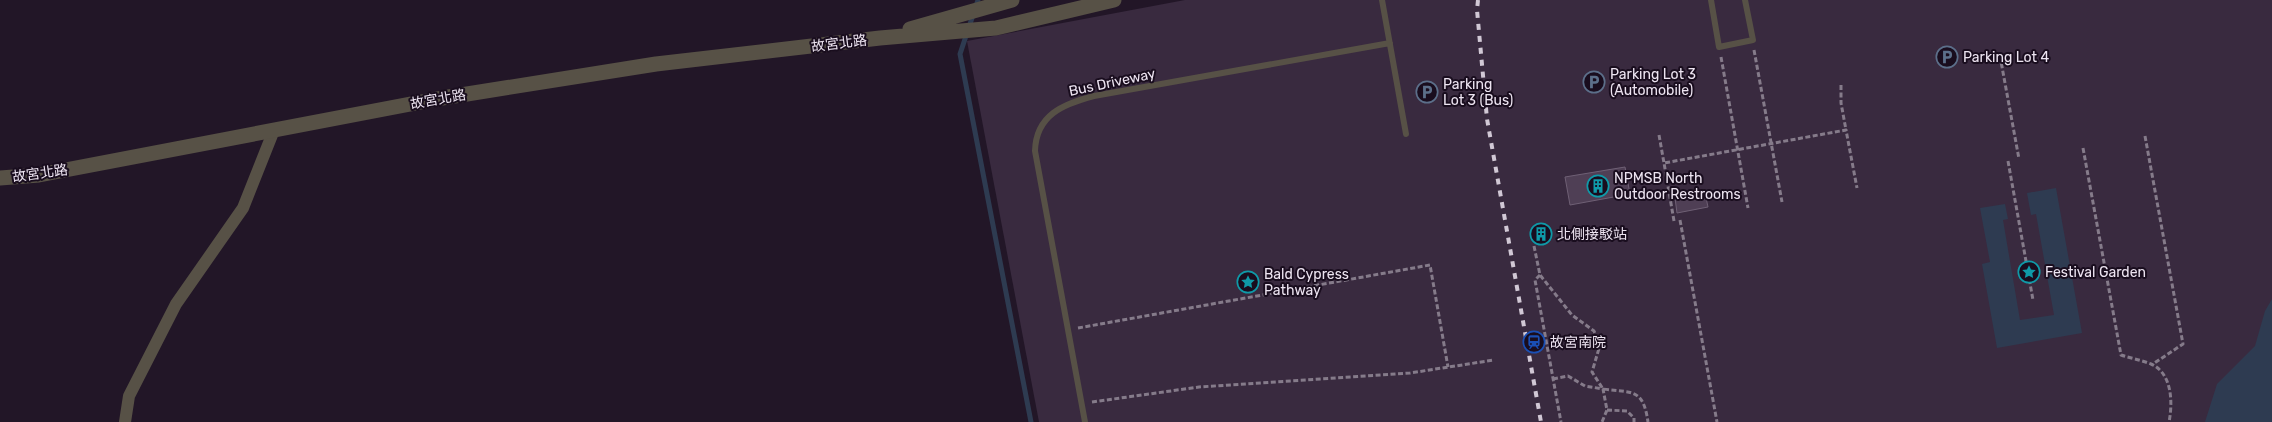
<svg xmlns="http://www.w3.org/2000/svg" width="2272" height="422" viewBox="0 0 2272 422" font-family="Rubik,'Noto Sans TC',sans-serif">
  <rect width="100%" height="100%" fill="#221627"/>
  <path fill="#392a3f" d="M 1185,0 L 2272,0 L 2272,422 L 1039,422 L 967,41 Z"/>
  <path fill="#2e3b51" d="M 2056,188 L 2082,333 L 1997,348 L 1982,264 L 1990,262 L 1980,208 L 2005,204 L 2008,219 L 2003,220 L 2020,320 L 2054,315 L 2036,214 L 2031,215 L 2027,193 Z
    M 2272,299 L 2272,422 L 2205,422 L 2217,384 L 2255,346 L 2265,311 Z"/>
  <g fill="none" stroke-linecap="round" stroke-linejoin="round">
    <path stroke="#2e3b51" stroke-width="5" d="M 978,0 L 960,54 L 1031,422"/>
  </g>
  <path fill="#4f3f55" stroke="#6f6075" d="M 1625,167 L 1630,194 L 1570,205 L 1565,177 Z
    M 1705,193 L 1708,207 L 1677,213 L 1675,198 Z"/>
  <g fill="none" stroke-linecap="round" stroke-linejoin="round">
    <path stroke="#857b8a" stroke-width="3" stroke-dasharray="5 2.5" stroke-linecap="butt" d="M 1754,50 L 1782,202
      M 2000,56 L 2019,159
      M 1721,57 L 1748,208
      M 1841,85 L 1841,103 L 1846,130
      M 1659,135 L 1664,163
      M 2145,136 L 2183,344 L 2153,364
      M 2083,148 L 2121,355 C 2130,358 2141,360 2151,364 C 2172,373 2173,402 2169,422
      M 2008,161 L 2033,300
      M 1680,220 L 1717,422
      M 1674,221 L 1664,163 L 1846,130 L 1857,188
      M 1534,246 L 1540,275 L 1572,315 L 1594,331 L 1600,345 L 1592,372 L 1603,389 C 1633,393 1643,388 1648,422
      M 1540,275 L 1535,280 L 1561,422
      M 1078,328 L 1430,265 L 1448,367
      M 1553,379 L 1568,376 L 1585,386 L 1603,389 L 1607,410 L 1602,422
      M 1092,402 L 1199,387 L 1410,373 L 1494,360
      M 1607,410 L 1627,411 L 1634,418 L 1634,422"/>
    <path stroke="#575146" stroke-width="6" d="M 1382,0 L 1406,134
      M 1711,0 L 1719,47 L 1753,40 L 1745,0
      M 1085,422 L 1035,151 C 1036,115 1063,104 1094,96 L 1390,43"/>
    <path stroke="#575146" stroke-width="12" d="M 125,422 L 129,396 L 176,304 L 243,208 L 274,130"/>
    <path stroke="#575146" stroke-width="15" d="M 910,29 L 1012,0
      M 0,178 L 39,175 L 442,98 L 656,64 L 880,38 L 996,28 L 1114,0"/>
    <path stroke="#d1c8d5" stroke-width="4" stroke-dasharray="6 6" stroke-linecap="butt" d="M 1478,0 L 1477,10 L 1487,119 L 1541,422"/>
  </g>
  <defs>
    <g id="parking-ring" transform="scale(1.125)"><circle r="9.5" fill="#190d1e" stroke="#5c6f8a" stroke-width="1.5"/><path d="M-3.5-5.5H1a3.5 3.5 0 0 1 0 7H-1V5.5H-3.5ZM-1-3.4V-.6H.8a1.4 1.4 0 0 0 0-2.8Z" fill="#5c6f8a"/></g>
    <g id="building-ring" transform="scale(1.125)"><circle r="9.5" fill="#190d1e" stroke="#0f9aa8" stroke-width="1.5"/><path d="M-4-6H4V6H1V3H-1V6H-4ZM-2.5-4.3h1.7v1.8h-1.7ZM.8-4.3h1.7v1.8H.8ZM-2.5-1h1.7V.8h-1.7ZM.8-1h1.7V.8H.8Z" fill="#0f9aa8"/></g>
    <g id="sight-ring" transform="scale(1.125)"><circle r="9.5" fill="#190d1e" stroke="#0f9aa8" stroke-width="1.5"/><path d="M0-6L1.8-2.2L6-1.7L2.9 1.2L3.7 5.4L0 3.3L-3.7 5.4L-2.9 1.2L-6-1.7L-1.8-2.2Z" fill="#0f9aa8"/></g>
    <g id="station-ring" transform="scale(1.125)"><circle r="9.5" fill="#190d1e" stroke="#1a4fb4" stroke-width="1.5"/><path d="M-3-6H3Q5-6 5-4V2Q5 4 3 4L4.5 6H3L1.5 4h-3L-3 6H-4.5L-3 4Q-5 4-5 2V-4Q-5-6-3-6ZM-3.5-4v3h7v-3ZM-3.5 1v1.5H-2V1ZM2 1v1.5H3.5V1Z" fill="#1a4fb4"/></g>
  </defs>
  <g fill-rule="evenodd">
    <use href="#parking-ring" x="1947" y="57"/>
    <use href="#parking-ring" x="1594" y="82"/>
    <use href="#parking-ring" x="1427" y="92"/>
    <use href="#building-ring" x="1598" y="186"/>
    <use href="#building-ring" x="1541" y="234"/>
    <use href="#sight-ring" x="2029" y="272"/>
    <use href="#sight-ring" x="1248" y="282"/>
    <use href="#station-ring" x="1534" y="342"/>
  </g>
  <g text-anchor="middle" stroke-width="4" stroke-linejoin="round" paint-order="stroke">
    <g font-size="14" fill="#ede4f1" stroke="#190d1e">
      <text transform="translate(839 43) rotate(-7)" y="5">故宮北路</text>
      <text transform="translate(1112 82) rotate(-12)" y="5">Bus Driveway</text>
      <text transform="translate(438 99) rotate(-10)" y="5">故宮北路</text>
      <text transform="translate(40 173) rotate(-8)" y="5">故宮北路</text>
    </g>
    <g font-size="14" fill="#ede4f1" stroke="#190d1e" text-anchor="start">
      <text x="1963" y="62">Parking Lot 4</text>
      <text x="1610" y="79">Parking Lot 3<tspan x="1610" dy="16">(Automobile)</tspan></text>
      <text x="1443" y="89">Parking<tspan x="1443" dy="16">Lot 3 (Bus)</tspan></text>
      <text x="1614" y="183">NPMSB North<tspan x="1614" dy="16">Outdoor Restrooms</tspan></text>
      <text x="1557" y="239">北側接駁站</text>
      <text x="2045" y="277">Festival Garden</text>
      <text x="1264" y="279">Bald Cypress<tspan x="1264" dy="16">Pathway</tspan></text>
      <text x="1550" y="347">故宮南院</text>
    </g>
  </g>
</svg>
